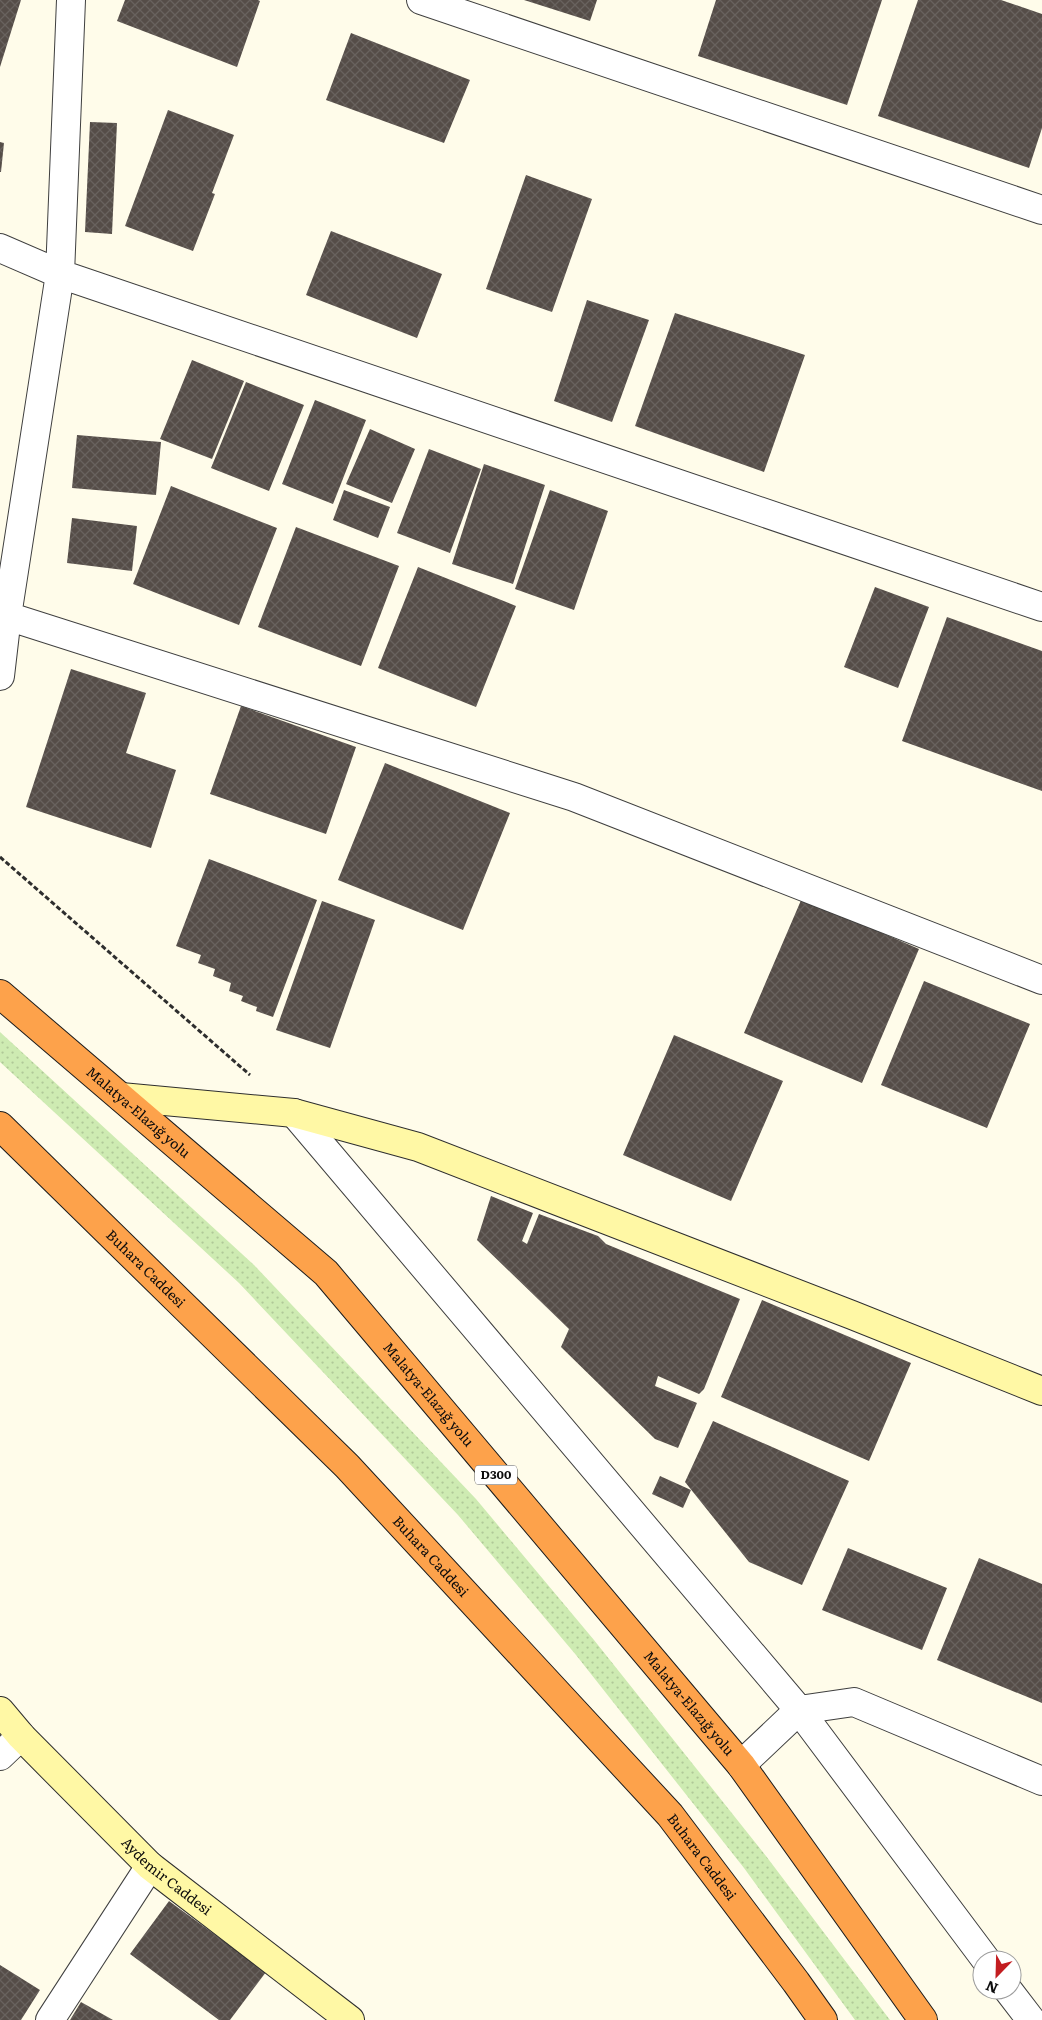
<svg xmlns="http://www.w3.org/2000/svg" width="1042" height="2020" viewBox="0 0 1042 2020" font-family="Literata,serif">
  <defs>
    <pattern id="grass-dots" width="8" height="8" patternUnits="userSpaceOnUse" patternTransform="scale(1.25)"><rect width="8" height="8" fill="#ceebb2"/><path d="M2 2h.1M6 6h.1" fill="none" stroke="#b0c898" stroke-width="1.8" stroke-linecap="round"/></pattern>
    <pattern id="building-cross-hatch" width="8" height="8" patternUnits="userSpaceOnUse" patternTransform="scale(1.25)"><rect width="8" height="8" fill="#554d48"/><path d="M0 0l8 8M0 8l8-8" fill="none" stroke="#68625e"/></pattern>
  </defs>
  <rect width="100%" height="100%" fill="#fffcea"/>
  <path fill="url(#grass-dots)" d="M 0,1032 L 254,1265 L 476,1499 L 594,1640 L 766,1856 L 890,2020 L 855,2020 L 744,1868 L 576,1655 L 458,1515 L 239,1283 L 0,1062 Z"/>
  <path fill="url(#building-cross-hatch)" d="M 0,0 L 21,0 L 0,67 Z
    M 125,0 L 258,0 L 260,1 L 237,67 L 117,21 Z
    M 524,0 L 597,0 L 590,21 Z
    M 716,0 L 882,0 L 847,105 L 698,56 Z
    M 918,0 L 1001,0 L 1042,14 L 1042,128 L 1029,168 L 878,116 Z
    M 351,33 L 470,80 L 444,143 L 326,100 Z
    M 168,110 L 234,135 L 212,193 L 215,194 L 193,251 L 125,226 Z
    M 90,122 L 117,123 L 112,234 L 85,232 Z
    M 0,142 L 4,143 L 1,172 L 0,172 Z
    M 526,175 L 592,199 L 552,312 L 486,289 Z
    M 331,231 L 442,274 L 417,338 L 306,295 Z
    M 587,300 L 649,320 L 612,422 L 554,401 Z
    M 675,313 L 805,355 L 764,472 L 635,426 Z
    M 192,360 L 244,381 L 212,459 L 160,439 Z
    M 246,382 L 304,405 L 269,491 L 211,468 Z
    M 315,400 L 366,420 L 333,504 L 282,484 Z
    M 370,429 L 415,449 L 392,503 L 346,484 Z
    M 77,435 L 161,442 L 156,495 L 72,488 Z
    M 429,449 L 481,469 L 450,553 L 397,533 Z
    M 484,464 L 545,485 L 513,584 L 452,564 Z
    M 171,486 L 277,528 L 239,625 L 133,584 Z
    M 344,490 L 390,507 L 378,538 L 333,520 Z
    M 550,490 L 608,511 L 574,610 L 515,589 Z
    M 72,518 L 137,526 L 132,571 L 67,563 Z
    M 296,527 L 399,566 L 361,666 L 258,627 Z
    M 418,567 L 516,606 L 476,707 L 378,668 Z
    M 875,587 L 929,607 L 898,688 L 844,667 Z
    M 947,617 L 1042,651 L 1042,791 L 902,741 Z
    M 71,669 L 146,693 L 126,753 L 176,770 L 151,848 L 26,807 Z
    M 241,706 L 356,747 L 326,834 L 210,794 Z
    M 385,763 L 510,813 L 463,930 L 338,880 Z
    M 209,859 L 317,900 L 273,1017 L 256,1011 L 257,1007 L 241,1001 L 243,996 L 229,991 L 231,983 L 213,976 L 215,969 L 198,963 L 201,955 L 176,946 Z
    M 802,898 L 919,949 L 862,1083 L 744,1033 Z
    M 322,901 L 375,920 L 330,1048 L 276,1030 Z
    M 924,981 L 1030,1024 L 987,1128 L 881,1085 Z
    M 674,1035 L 783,1081 L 731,1201 L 623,1155 Z
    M 491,1196 L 533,1213 L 522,1241 L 527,1244 L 539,1214 L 598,1236 L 606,1244 L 740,1299 L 704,1389 L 699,1394 L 658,1376 L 655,1386 L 697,1403 L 678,1448 L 655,1439 L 561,1347 L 569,1329 L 477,1240 Z
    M 762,1300 L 911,1363 L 869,1461 L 721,1397 Z
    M 713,1421 L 849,1481 L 802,1585 L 749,1562 L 685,1482 Z
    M 660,1476 L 691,1490 L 683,1508 L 652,1494 Z
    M 848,1548 L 947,1588 L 922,1650 L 822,1610 Z
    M 979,1558 L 1042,1584 L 1042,1703 L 937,1660 Z
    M 169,1901 L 266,1972 L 230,2020 L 219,2020 L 130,1954 Z
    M 0,1965 L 40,1990 L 21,2020 L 0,2020 Z
    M 81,2002 L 113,2020 L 70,2020 Z"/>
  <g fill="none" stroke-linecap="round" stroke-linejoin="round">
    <g stroke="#3f3f3f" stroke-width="30">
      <path id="street" d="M 421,0 L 1042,210
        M 0,248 L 60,274 L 1042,607
        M 7,616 L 574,797 L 1042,980
        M 0,676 L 7,616 L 60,274 L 71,0
        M 294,1113 L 799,1710 L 986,1960
        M 0,1756 L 21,1736
        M 741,1765 L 799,1710 L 854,1702 L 1042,1781
        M 1008,1990 L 1031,2020
        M 50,2020 L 150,1866"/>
    </g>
    <g stroke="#2e2e2e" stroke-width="30">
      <g id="secondary">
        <path d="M 121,1097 L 294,1113 L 418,1147 L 852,1315 L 1042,1391"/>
        <path id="s1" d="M 0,1711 L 21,1736 L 150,1866 L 350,2020"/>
      </g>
    </g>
    <g stroke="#1d1d1d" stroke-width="30">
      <g id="highway">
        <path id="s2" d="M 0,994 L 326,1273 L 741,1765 L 923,2020"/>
        <path id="s3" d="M 0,1126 L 347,1466 L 670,1815 L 796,1982 L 823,2020"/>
      </g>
    </g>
    <path stroke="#2e2e2e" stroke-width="3" stroke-dasharray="5 2.5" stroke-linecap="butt" d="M 0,857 L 250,1075"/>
    <use href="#street" stroke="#fff" stroke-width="28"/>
    <use href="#secondary" stroke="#fff8a5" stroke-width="28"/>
    <use href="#highway" stroke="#fda24b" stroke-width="28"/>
  </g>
  <g text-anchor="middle" stroke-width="5" stroke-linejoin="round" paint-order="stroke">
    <rect fill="#fff" stroke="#555" stroke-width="1" x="475" y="1465.5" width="42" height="19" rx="4"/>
    <g font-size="12" font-weight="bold" fill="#0c0c0c">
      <text x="496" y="1479">D300</text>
    </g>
    <g font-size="14" fill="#0c0c0c" stroke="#fff">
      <text dy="5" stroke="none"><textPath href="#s2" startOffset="182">Malatya-Elazığ yolu</textPath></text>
      <text dy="5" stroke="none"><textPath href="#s3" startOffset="204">Buhara Caddesi</textPath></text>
      <text dy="5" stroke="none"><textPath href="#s2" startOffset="588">Malatya-Elazığ yolu</textPath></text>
      <text dy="5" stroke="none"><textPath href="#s3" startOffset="609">Buhara Caddesi</textPath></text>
      <text dy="5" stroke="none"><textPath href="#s2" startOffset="992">Malatya-Elazığ yolu</textPath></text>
      <text dy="5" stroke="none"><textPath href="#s3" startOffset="1014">Buhara Caddesi</textPath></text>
      <text dy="5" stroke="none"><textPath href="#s1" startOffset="235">Aydemir Caddesi</textPath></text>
    </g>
  </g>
  <g transform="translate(997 1975) rotate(203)"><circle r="24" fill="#ffffff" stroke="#9e9e9e"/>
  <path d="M0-4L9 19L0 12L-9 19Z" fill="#c31d20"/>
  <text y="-8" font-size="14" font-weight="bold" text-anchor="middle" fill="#0c0c0c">N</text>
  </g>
</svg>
